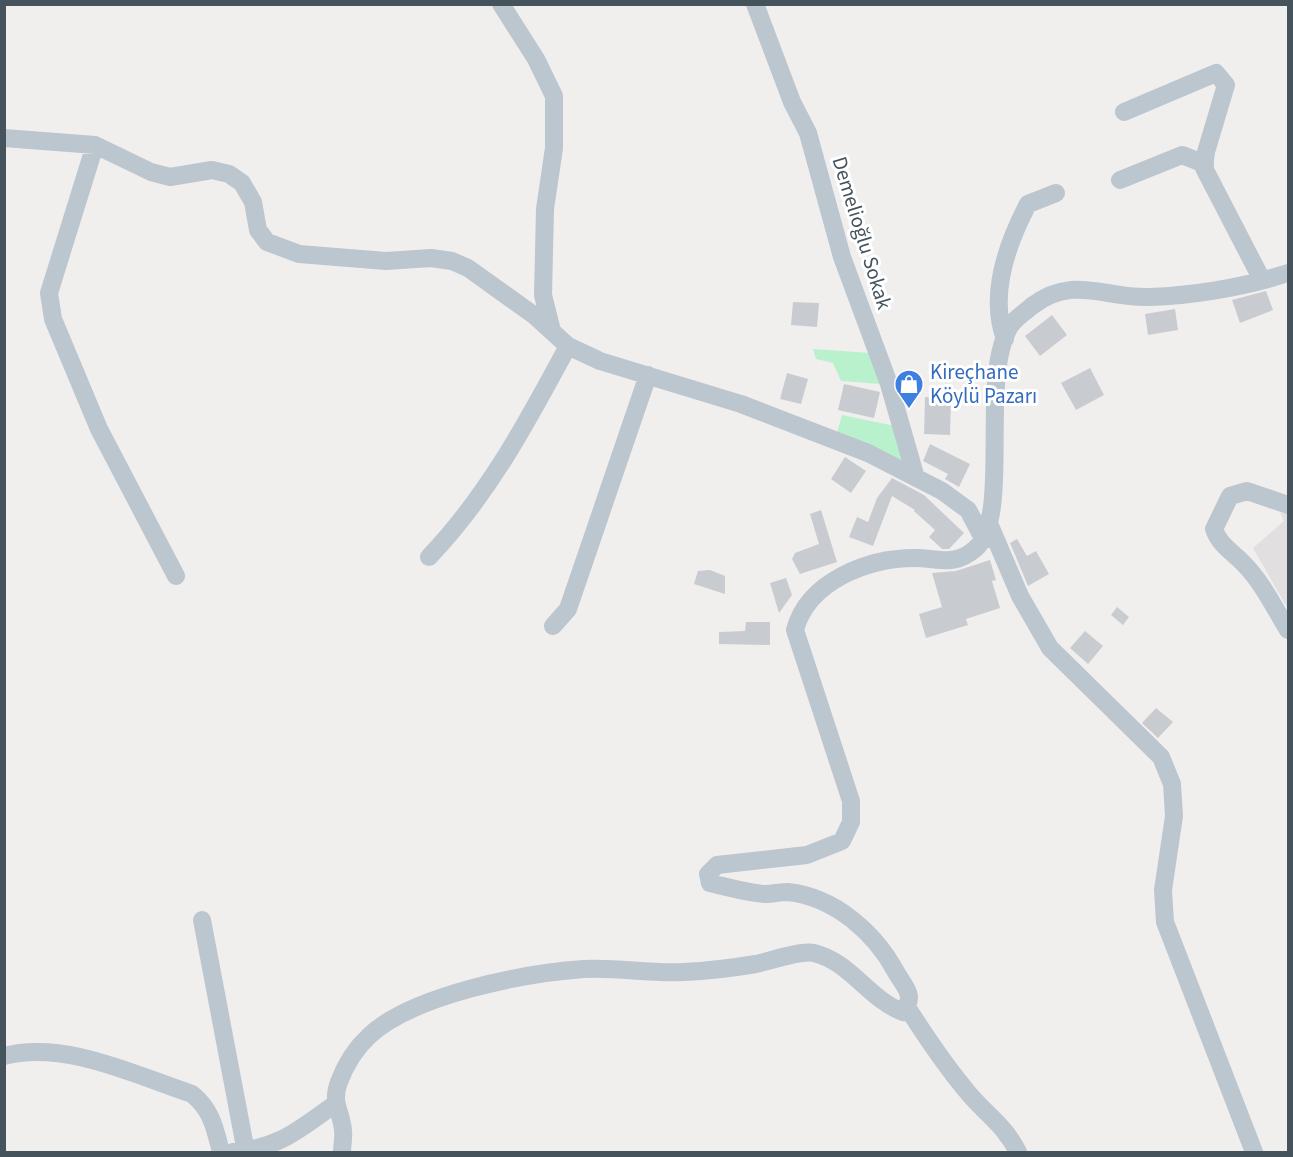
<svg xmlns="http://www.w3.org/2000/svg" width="1293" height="1157" viewBox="0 0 1293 1157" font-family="'Source Sans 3',sans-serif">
  <rect width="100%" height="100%" fill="#f1eeee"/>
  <path fill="#e2dfe0" d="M 1280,513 L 1288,514 L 1288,609 L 1253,548 L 1284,521 Z"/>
  <path fill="#baf1cd" d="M 813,349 L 870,353 L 881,384 L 841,381 L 833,363 L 816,359 Z
    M 842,415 L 895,426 L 908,468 L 837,433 Z"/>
  <path fill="#c8ccd1" d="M 1266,291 L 1273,310 L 1240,323 L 1232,300 Z
    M 793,302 L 819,303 L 817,327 L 791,325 Z
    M 1175,309 L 1178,330 L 1148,335 L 1145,314 Z
    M 1052,315 L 1067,335 L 1040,356 L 1025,336 Z
    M 1090,368 L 1104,395 L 1076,410 L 1061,383 Z
    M 787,373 L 808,379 L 801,404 L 780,399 Z
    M 844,384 L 880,392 L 874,418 L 838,410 Z
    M 925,397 L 951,398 L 950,435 L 924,434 Z
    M 930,444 L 970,464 L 959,487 L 945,479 L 948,474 L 923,461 Z
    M 845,457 L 866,471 L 851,493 L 831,479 Z
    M 892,478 L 924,495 L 964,533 L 949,549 L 942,549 L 929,537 L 935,530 L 914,511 L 915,510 L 892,496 L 873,546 L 849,537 L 857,517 L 868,522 L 877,498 Z
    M 821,510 L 837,562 L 800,574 L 792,559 L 795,553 L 819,544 L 810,514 Z
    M 1017,539 L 1027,556 L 1036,551 L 1049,574 L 1028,586 L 1010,543 Z
    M 990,560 L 996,580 L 992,581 L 1000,608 L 966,619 L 968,625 L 926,638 L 919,614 L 942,607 L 932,573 L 956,571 Z
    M 710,570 L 725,576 L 725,594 L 694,584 L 698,571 Z
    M 786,578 L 792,595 L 779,613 L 770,583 Z
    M 1117,607 L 1129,617 L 1123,625 L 1111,615 Z
    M 746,622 L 770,622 L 770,645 L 719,644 L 719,632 L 745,631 Z
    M 1085,631 L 1103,646 L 1088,664 L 1070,648 Z
    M 1156,708 L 1173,722 L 1158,738 L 1142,723 Z"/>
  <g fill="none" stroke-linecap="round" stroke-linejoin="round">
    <path stroke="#bbc6ce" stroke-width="18" d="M 501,4 L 536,59 L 554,96 L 554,148 L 545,209 L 543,295 L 552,331
      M 755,4 L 792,102 L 808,133 L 842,257 L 889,384 L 916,478
      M 1124,112 L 1216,73 L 1226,85 L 1206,152 L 1204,168 L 1262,280
      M 4,138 L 95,145 L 151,172 L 170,177 L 212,170 L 229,174 L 242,183 L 253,202 L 258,230 L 267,242 L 299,254 L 386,261 L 431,258 L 452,261 L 468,268 L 535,316 L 568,346 L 600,361 L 741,404 L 868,453 L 942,491 L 968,510 L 984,540
      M 95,145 L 49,293 L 53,319 L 99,429 L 176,576
      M 1120,180 L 1182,155 L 1205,164
      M 1005,339 C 989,296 1007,244 1028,204 L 1056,193
      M 1288,505 L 1247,491 L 1230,496 L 1214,529 C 1220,546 1232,551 1244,564 C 1262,582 1275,609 1288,630
      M 988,521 L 1020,596 L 1050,648 L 1161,757 L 1172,784 L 1174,816 L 1163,890 L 1165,922 L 1254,1152
      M 429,557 C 489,494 527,422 568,346
      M 553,626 L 568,609 L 648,375
      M 202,920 L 246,1152
      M 907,1007 C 926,1037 947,1068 970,1095 C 988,1116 1005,1126 1018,1152
      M 4,1056 C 64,1040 135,1075 192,1094 C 212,1110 215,1129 221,1152
      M 233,1152 C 281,1147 297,1131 335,1104
      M 342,1152 C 342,1145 344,1137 343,1130 C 341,1110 331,1103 339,1082 C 345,1066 356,1048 369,1036 C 412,995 525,973 584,969 C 617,967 650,974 684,972 C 708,971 732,968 756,964 C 770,961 801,950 814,953 C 851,962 868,999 903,1012 C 916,995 905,988 896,972 C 875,933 835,897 788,892 C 780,892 772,894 765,894 C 747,893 727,887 710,883 L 708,874 L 717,865 L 807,855 L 842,841 L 851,822 L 851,801 L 795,630 C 808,581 868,558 915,558 C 939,558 954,567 975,549 C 1012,517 979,382 1009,328 C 1014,319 1024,313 1032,306 C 1074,274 1105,299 1150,297 C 1196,295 1244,287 1288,273"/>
  </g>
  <defs>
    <g id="shop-pin" transform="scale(1.5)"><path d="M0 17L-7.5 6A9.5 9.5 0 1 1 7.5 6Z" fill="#3f7fe0" stroke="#fff"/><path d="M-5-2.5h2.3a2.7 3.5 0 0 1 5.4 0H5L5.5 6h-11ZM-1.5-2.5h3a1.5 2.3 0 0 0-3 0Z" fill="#fff"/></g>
  </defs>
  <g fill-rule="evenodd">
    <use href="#shop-pin" x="909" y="384"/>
  </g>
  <g text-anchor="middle" stroke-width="6" stroke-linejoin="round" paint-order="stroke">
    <g font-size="21" fill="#45535d" stroke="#fff">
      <text transform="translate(862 233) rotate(73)" y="7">Demelioğlu Sokak</text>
    </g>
    <g font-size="21" fill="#366cbe" stroke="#fff" text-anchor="start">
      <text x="930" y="379">Kireçhane<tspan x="930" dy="24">Köylü Pazarı</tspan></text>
    </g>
  </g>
  <rect width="1293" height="1157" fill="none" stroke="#45535d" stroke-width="12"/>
</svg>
